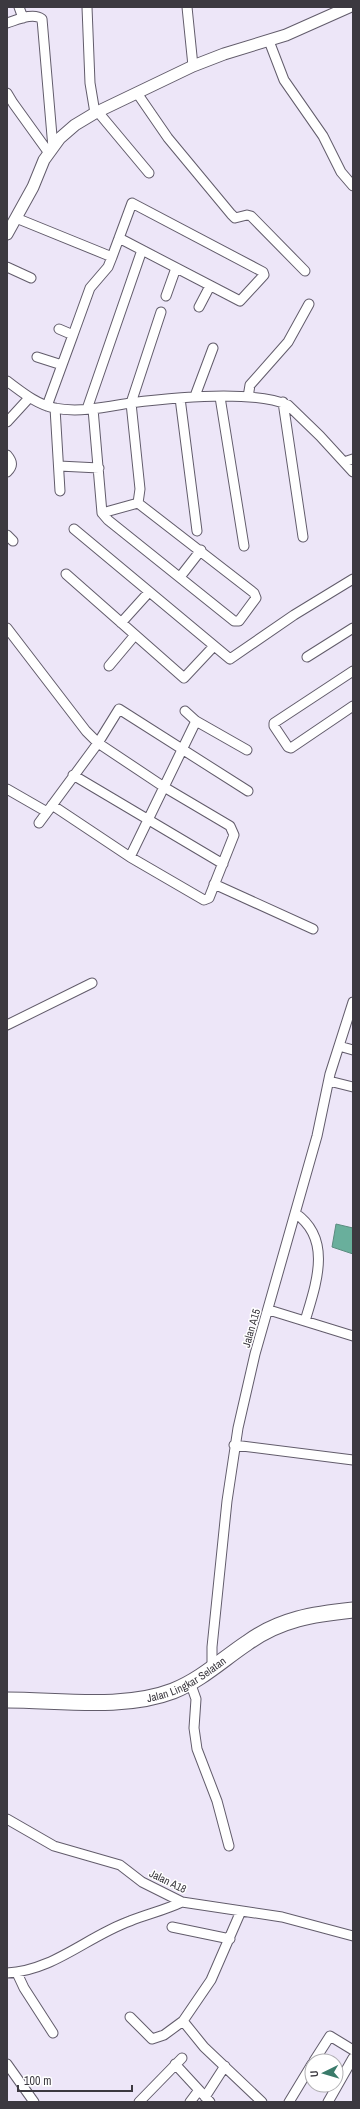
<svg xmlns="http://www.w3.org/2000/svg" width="360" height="2109" viewBox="0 0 360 2109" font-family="'Archivo Narrow',sans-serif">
  <rect width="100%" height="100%" fill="#ede6f8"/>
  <path fill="#69af9c" stroke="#5c8c80" d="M 336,1224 L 353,1228 L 353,1254 L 332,1247 Z"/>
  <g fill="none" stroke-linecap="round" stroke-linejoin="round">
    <g stroke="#625c6b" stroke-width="11">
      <path id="minor" d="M 19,7 L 23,18
        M 87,7 L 90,83 L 95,113
        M 187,7 L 193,66
        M 7,23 C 17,20 33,12 42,19 L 53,148
        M 269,41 L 284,80 L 323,136 L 341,172 L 353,186
        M 7,93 L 13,103 L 49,153
        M 137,93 L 168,138 L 231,214 L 235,218 L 247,215 L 251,216 L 305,271
        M 98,112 L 149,173
        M 16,218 L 112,257 L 108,267 L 90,288 L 73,335
        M 112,257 L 132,203 L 263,272 L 264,275 L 240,301 L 119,238
        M 7,267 L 31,278
        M 166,296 L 176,268
        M 199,307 L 210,286
        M 59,329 L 73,335 L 62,365
        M 37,357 L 62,365 L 47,406
        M 7,381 C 22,392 36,404 54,408 C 79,413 106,407 130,403 C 170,398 251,389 288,405 L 320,436 L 353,472
        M 195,396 L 213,348
        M 220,397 L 244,546
        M 248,397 L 250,385 L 288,342 L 309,304
        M 180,398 L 197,531
        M 283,402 L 303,537
        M 55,408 L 60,491
        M 87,409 L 142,250
        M 93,409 L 102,513 L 108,520 L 234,621 L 239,621 L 256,598 L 254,593 L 138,503 L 140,489 L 131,403 L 161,312
        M 7,422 L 29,398
        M 7,455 C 13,462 13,466 7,472
        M 344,462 L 353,459
        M 59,466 L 99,468
        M 102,513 L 138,503
        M 74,529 L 230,659 L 294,615 L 353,579
        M 7,535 L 13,541
        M 66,574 L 184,678 L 214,646
        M 180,577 L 201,550
        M 121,623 L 149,592
        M 7,628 L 86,731 L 98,743 L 164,787 L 230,826 L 234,835 L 209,898 L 204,900 L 130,857 L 52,805
        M 307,657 L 353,628
        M 109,666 L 135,635
        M 353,671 L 274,723 L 274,726 L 288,747 L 291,748 L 353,706
        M 185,711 L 196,721 L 247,750
        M 73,775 L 223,864
        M 7,789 L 47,812
        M 39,823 L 98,743 L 119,709 L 248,791
        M 130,857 L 196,721
        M 214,884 L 313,929
        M 7,1025 L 92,983
        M 339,1046 L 353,1050
        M 329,1081 L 353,1087
        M 295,1213 C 333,1239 316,1284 305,1321
        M 269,1310 L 353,1336
        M 234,1445 L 353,1460
        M 212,1669 L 212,1647 L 227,1501 L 238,1428 L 255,1354 L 317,1136 L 330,1074 L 353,1002
        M 190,1682 L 196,1699 L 194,1728 L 197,1749 L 217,1801 L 229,1846
        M 7,1819 L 54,1846 L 120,1865 L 142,1882 L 182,1902 L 282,1917 L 353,1936
        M 241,1911 L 211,1980 L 183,2021 L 204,2047 L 262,2102
        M 172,1927 L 230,1939
        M 7,1973 C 53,1971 88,1936 130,1921 C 148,1914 165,1910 182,1902
        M 17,1973 L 24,1988 L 53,2033
        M 130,2017 L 152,2039 L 164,2035 L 183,2021
        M 314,2061 L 330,2036 L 353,2050
        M 7,2064 L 34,2102
        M 175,2064 L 210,2102
        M 205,2097 L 225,2066
        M 139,2102 L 182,2058
        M 190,2102 L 199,2090
        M 289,2102 L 312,2064
        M 328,2102 L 353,2058"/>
    </g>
    <g stroke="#625c6b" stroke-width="13">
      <path id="tertiary" d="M 7,234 L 33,187 L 44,160 L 60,138 L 75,125 L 95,113 L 193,66 L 224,54 L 286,35 L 349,7"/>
    </g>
    <g stroke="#625c6b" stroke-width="17">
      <g id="trunk">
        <path id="s1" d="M 7,1700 C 59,1700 124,1710 173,1691 C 201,1680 223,1659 247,1643 C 280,1619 314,1614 353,1610"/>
      </g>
    </g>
    <use href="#minor" stroke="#fff" stroke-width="9"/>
    <use href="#tertiary" stroke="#fff" stroke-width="11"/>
    <use href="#trunk" stroke="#fff" stroke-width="15"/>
  </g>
  <g text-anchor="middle" stroke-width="3" stroke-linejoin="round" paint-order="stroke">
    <g font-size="11" fill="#3c3940" stroke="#fff">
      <text transform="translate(251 1328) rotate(-74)" y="4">Jalan A15</text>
      <text dy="4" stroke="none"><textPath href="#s1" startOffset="184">Jalan Lingkar Selatan</textPath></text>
      <text transform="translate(168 1881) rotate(26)" y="4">Jalan A18</text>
    </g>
  </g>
  <rect width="360" height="2109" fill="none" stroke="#3c3940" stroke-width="16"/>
  <g transform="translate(324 2073) rotate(265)"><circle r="19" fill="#ffffff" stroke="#b1b0b3"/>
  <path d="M0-3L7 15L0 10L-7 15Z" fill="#3a7b6a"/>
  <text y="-6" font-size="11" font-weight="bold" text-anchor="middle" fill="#3c3940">U</text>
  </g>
  <path d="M18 2085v6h114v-6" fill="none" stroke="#3c3940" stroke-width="2"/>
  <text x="24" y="2085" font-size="12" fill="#3c3940" stroke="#ffffff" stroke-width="3" paint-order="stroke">100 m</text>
</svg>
